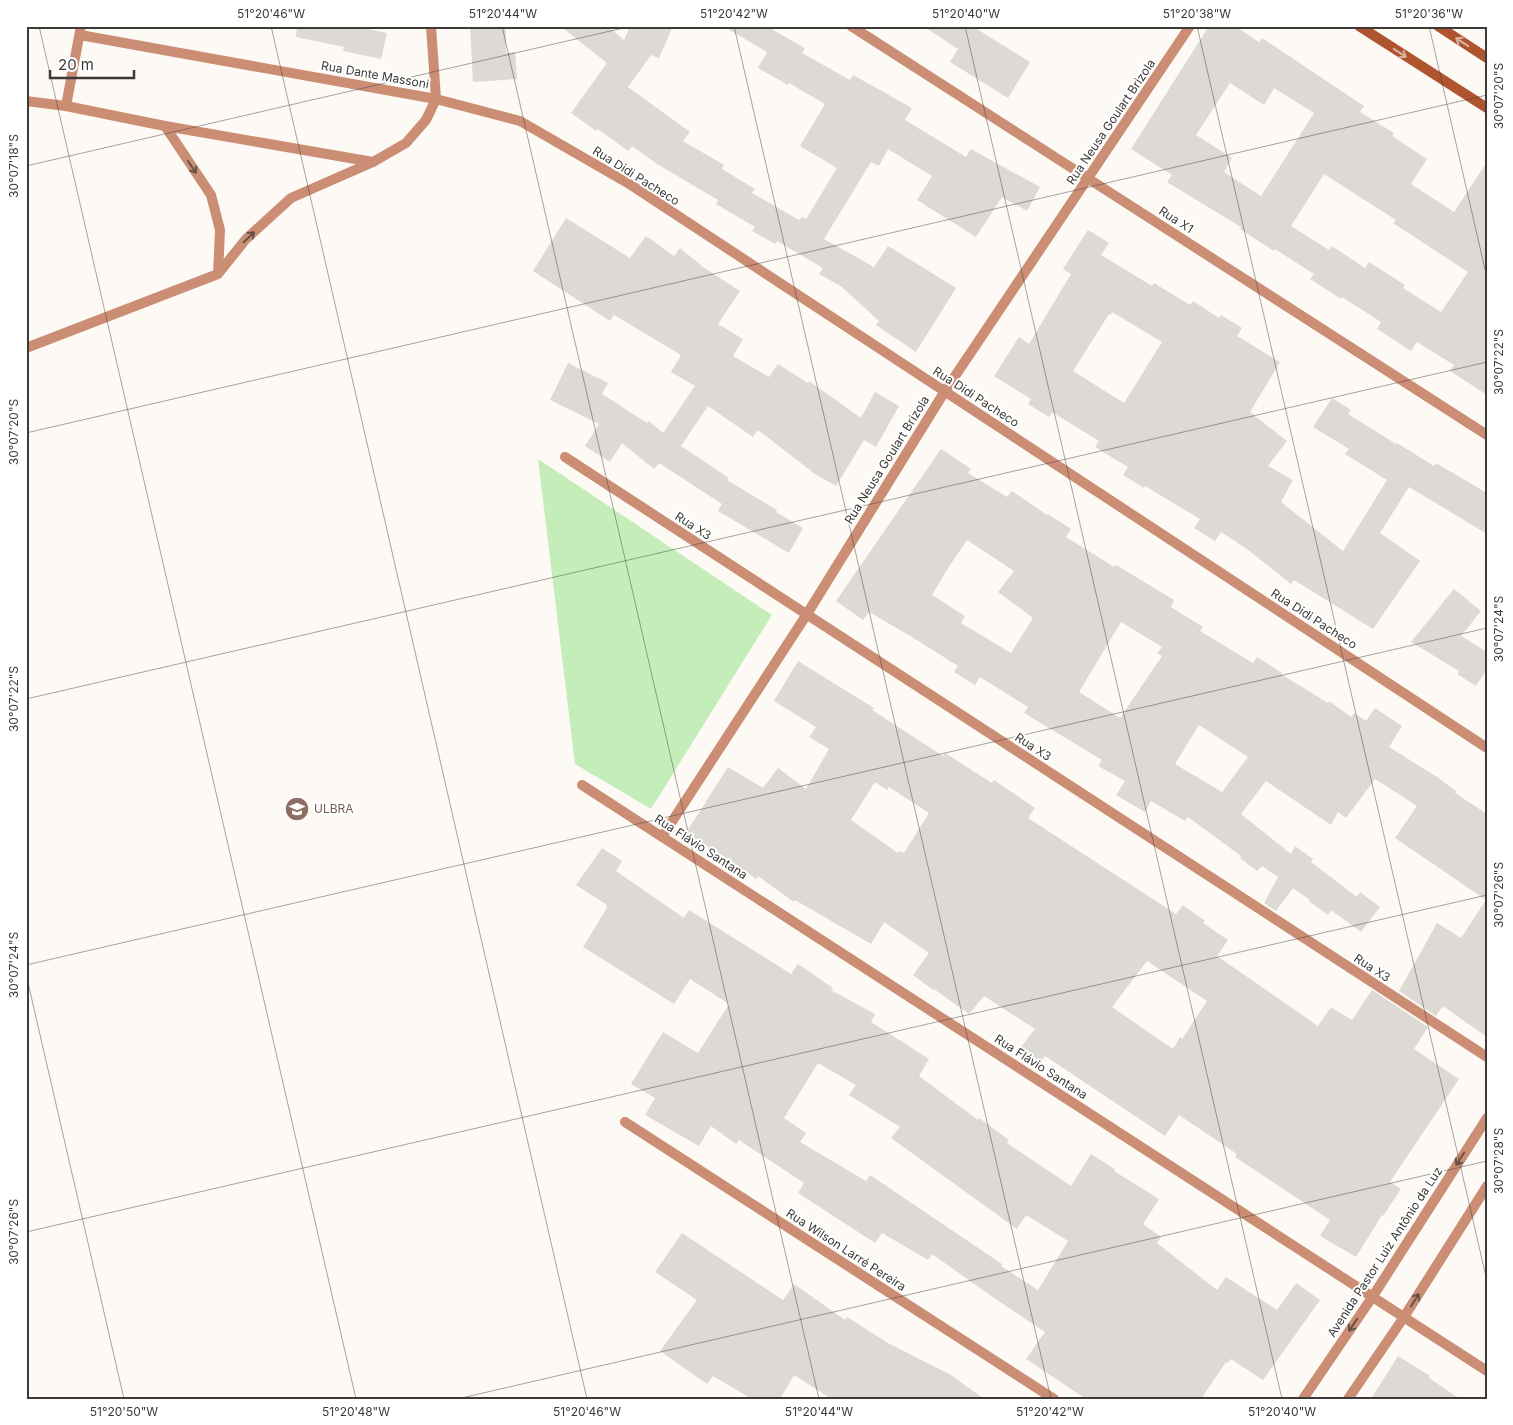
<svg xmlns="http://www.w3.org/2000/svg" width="1513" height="1425" viewBox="0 0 1513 1425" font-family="Inter,sans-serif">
  <rect width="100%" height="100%" fill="#fdf9f4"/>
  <path fill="#c5edb9" d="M 538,459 L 772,615 L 651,809 L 575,764 Z"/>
  <path fill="#ddd9d4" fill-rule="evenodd" d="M 297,26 L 353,26 L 387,33 L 381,59 L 343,51 L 344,47 L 296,37 Z
    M 470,26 L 506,26 L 506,53 L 515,52 L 517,79 L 473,82 Z
    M 560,26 L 607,26 L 624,40 L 630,26 L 673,26 L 659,58 L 651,55 L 628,87 L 690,132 L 683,141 L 724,165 L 722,169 L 755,189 L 752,193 L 799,220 L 802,217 L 806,219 L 837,168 L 800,146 L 825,104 L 789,83 L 788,85 L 758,68 L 767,52 L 723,26 L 766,26 L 805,48 L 802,53 L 850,80 L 853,75 L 912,108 L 905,120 L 966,157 L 971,149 L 1040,187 L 1027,211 L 1002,197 L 976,237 L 917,200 L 932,176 L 888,149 L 879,166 L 871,162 L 824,239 L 874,267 L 888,246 L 956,288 L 916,352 L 876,325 L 879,321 L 842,287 L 819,274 L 823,268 L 777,241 L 775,244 L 752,231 L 755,227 L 716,204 L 718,200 L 657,164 L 632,146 L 628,151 L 598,129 L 596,131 L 571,113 L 607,63 Z
    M 923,26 L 972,26 L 1030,62 L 1008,98 L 950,62 L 958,49 Z
    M 1209,26 L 1235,26 L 1259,42 L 1262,38 L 1364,106 L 1360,112 L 1394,133 L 1392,136 L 1427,159 L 1411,184 L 1454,212 L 1487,162 L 1487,395 L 1450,371 L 1454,365 L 1417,342 L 1411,351 L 1377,329 L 1381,322 L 1342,297 L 1341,299 L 1310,279 L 1314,274 L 1275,249 L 1274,251 L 1240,229 L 1241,227 L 1167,182 L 1172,175 L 1131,149 ZM 1230,83 L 1264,105 L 1274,88 L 1314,113 L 1261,196 L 1224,172 L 1232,158 L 1196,135 ZM 1324,174 L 1396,220 L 1393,223 L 1468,272 L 1441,312 L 1403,288 L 1405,285 L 1369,262 L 1365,268 L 1332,246 L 1329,250 L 1291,226 Z
    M 566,218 L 630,258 L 646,236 L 674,256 L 680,248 L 703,267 L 740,291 L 718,324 L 743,339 L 733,356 L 769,377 L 778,364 L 808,383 L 809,381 L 861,418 L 875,392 L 899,406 L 876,447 L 864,440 L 836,486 L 815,474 L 758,430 L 753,437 L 708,406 L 681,446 L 729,478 L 727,480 L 777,510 L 776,512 L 803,528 L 789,553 L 718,511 L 722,504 L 659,463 L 654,469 L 622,443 L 610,462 L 585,446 L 599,424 L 550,400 L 568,363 L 608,383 L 602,394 L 647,423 L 649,421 L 663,433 L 695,386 L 671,372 L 681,355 L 614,315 L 610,321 L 533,271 Z
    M 1088,230 L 1109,243 L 1101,255 L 1152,286 L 1154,283 L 1190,305 L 1193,301 L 1219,318 L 1221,315 L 1242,328 L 1237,336 L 1280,362 L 1250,412 L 1287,441 L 1268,466 L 1293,480 L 1281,502 L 1343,551 L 1387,480 L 1345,454 L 1349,449 L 1313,427 L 1332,398 L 1351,410 L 1348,414 L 1396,444 L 1397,443 L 1434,466 L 1436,463 L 1487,493 L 1487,534 L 1409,487 L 1380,533 L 1420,561 L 1373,629 L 1294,580 L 1291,584 L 1247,549 L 1221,532 L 1215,541 L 1194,528 L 1200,519 L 1145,486 L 1144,488 L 1123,475 L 1128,467 L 1095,447 L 1099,441 L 1052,412 L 1049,417 L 1028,404 L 1031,399 L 994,376 L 1019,337 L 1029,344 L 1071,274 L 1063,269 ZM 1112,312 L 1162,342 L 1124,403 L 1073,371 L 1109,314 L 1111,315 Z
    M 941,449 L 971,469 L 968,473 L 1007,497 L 1012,491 L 1047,515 L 1048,514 L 1071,529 L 1066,537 L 1114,567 L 1116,565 L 1174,600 L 1171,607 L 1203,627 L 1200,631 L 1253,663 L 1257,657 L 1282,673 L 1281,674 L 1328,703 L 1329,701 L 1351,717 L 1354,713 L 1366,721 L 1375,708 L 1402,726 L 1389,747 L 1437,777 L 1456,791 L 1455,793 L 1487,814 L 1487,1037 L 1443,1006 L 1436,1016 L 1399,991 L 1437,923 L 1461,938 L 1486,900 L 1395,838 L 1417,806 L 1375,779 L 1346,818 L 1338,812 L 1331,825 L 1266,781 L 1241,814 L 1291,854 L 1295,846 L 1313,859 L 1311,862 L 1357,897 L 1360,892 L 1380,907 L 1361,932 L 1331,910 L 1328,915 L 1309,901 L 1310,900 L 1293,888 L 1276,911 L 1264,903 L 1278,877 L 1262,866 L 1257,871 L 1240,858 L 1241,856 L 1188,817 L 1185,821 L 1151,801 L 1145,812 L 1116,795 L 1125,781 L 1098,766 L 1102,760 L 1024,713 L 1028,707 L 980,677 L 975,685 L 954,672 L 958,666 L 912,637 L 869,612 L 863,620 L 836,601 ZM 967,540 L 1014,571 L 998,592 L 1033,618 L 1011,653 L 961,623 L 965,616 L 932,595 L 948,568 ZM 1121,622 L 1162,647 L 1157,653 L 1162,656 L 1120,718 L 1079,692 ZM 1199,725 L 1248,757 L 1222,792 L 1175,764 Z
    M 1454,589 L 1481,611 L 1461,636 L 1487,652 L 1487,669 L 1476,686 L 1457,674 L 1459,671 L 1411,642 Z
    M 798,661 L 874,708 L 872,710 L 943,756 L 945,753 L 992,783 L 994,780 L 1035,808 L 1028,818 L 1176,914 L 1183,905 L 1205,921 L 1203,923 L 1228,940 L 1217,956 L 1318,1026 L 1331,1007 L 1352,1020 L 1372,990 L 1428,1027 L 1414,1049 L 1459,1079 L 1390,1182 L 1401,1189 L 1383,1216 L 1382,1215 L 1356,1257 L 1320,1236 L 1330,1220 L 1235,1157 L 1237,1154 L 1179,1115 L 1165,1136 L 1045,1056 L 1041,1062 L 1021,1047 L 1035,1029 L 984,996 L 969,1014 L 934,989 L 933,990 L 913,975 L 929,953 L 884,922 L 871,944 L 795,900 L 794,902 L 758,876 L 756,879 L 724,857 L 686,833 L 728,767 L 763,788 L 778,768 L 806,789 L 829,749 L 809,737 L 816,727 L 774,701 ZM 875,782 L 887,790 L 889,787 L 929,813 L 904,853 L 900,851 L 898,853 L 851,820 ZM 1147,961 L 1207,1001 L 1182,1039 L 1180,1037 L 1173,1049 L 1112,1007 Z
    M 602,848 L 622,861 L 616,871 L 684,918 L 689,910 L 791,974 L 798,964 L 833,988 L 831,990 L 875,1014 L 871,1022 L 929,1059 L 919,1076 L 978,1120 L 979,1118 L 1009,1140 L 1007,1143 L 1071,1186 L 1091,1154 L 1115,1169 L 1114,1171 L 1159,1199 L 1143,1224 L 1161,1237 L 1157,1243 L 1217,1290 L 1226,1277 L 1277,1310 L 1296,1283 L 1320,1300 L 1263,1380 L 1231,1359 L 1228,1363 L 1226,1362 L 1201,1399 L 1086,1399 L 1026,1359 L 1045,1332 L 997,1300 L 932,1254 L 928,1260 L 882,1233 L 875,1243 L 798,1193 L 804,1183 L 739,1140 L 736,1144 L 711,1126 L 699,1146 L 645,1115 L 655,1098 L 631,1084 L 663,1032 L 698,1053 L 729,1004 L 690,979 L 674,1004 L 583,947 L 607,908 L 606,907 L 607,905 L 576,885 ZM 818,1063 L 856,1085 L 849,1095 L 900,1127 L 891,1138 L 1017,1229 L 1026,1215 L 1068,1241 L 1038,1290 L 1001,1266 L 1002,1264 L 870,1175 L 866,1181 L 800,1142 L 806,1133 L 784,1118 Z
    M 682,1233 L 783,1300 L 794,1284 L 845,1320 L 847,1317 L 888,1343 L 951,1375 L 984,1399 L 832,1399 L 794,1375 L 780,1399 L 752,1399 L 713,1376 L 707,1384 L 660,1351 L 697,1300 L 655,1272 Z
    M 1398,1356 L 1430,1376 L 1429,1378 L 1460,1399 L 1371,1399 Z"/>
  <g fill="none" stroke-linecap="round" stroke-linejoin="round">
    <path stroke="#cb8d74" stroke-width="10" d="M 165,126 L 211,195 L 220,230 L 218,274
      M 26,348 L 218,274 L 246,239 L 291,198 L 373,162"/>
    <path stroke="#cb8d74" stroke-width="10" d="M 851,26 L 1487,435
      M 80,35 L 436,99 L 520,121 L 631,185 L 1487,748
      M 26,101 L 66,106 L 165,126 L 373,162 L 406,143 L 426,120 L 436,99 L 431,26
      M 66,106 L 81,26
      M 565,457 L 1487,1057
      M 582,785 L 1487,1371
      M 662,837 L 807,614 L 945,391 L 1190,26
      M 625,1122 L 1054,1399"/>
    <path stroke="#cb8d74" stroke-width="10" d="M 1303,1399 L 1373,1296 L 1487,1118
      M 1348,1399 L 1404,1317 L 1487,1186"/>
    <path stroke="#ae552f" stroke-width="10" d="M 1359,26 L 1487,108
      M 1438,26 L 1487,58"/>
  </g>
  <defs><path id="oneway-shaft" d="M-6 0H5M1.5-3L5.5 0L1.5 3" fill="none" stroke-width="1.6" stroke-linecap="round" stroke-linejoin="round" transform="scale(1.25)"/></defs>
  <g stroke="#dbb2a1">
    <use href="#oneway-shaft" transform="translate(1462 42) rotate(-147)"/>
    <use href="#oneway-shaft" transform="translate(1400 53) rotate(33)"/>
  </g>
  <g stroke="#66534a">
    <use href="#oneway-shaft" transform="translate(192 167) rotate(56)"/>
    <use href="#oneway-shaft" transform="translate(249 237) rotate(-44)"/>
    <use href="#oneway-shaft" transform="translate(1460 1159) rotate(123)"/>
    <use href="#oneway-shaft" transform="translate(1415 1300) rotate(-58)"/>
    <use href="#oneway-shaft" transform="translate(1353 1325) rotate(124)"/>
  </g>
  <path fill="none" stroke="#3b3a38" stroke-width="1" stroke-opacity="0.45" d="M 39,26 L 356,1399M 271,26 L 587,1399M 502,26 L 819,1399M 734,26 L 1051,1399M 965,26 L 1282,1399M 1197,26 L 1487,1281M 1429,26 L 1487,278M 26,166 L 632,26M 26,433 L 1487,95M 26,699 L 1487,362M 26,965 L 1487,628M 26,974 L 124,1399M 26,1232 L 1487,895M 457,1399 L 1487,1161"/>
  <defs>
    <g id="school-disc" transform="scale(1.25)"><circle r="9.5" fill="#8d6e63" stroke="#fff"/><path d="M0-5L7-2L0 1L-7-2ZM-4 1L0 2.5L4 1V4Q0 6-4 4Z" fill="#fff"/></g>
  </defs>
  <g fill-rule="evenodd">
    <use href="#school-disc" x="297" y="809"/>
  </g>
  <g text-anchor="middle" stroke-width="4" stroke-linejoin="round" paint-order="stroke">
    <g font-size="12" fill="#3b3a38" stroke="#fff">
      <text transform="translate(375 75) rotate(10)" y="4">Rua Dante Massoni</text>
      <text transform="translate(1111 122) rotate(-56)" y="4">Rua Neusa Goulart Brizola</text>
      <text transform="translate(636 176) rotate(32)" y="4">Rua Didi Pacheco</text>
      <text transform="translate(1176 220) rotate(33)" y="4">Rua X1</text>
      <text transform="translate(976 397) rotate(33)" y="4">Rua Didi Pacheco</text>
      <text transform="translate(887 460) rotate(-58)" y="4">Rua Neusa Goulart Brizola</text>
      <text transform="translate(693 526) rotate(33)" y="4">Rua X3</text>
      <text transform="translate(1314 619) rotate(33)" y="4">Rua Didi Pacheco</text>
      <text transform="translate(1033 747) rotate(33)" y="4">Rua X3</text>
      <text transform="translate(701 847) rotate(33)" y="4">Rua Flávio Santana</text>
      <text transform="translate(1372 968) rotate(33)" y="4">Rua X3</text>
      <text transform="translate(1041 1067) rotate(33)" y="4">Rua Flávio Santana</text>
      <text transform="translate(846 1250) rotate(33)" y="4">Rua Wilson Larré Pereira</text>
      <text transform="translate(1385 1252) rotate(-57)" y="4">Avenida Pastor Luiz Antônio da Luz</text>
    </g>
    <g font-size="12" fill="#785e54" stroke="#fff" text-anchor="start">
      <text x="314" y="813">ULBRA</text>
    </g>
  </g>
  <rect width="1513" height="1425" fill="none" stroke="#ffffff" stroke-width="55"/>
  <path d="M50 70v8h84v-8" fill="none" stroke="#3b3a38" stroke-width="2.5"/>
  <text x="58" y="70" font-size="15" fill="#3b3a38" stroke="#ffffff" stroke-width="4" paint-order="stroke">20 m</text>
  <rect x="28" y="28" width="1458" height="1370" fill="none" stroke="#3b3a38" stroke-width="2"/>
  <g font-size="12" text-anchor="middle" fill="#3b3a38">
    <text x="271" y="18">51°20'46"W</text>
    <text x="503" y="18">51°20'44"W</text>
    <text x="734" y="18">51°20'42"W</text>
    <text x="966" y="18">51°20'40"W</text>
    <text x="1197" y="18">51°20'38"W</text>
    <text x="1429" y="18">51°20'36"W</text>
    <text transform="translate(1499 96) rotate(-90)" y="4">30°07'20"S</text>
    <text transform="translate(14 166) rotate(-90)" y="4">30°07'18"S</text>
    <text transform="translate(1499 362) rotate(-90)" y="4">30°07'22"S</text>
    <text transform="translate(14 432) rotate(-90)" y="4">30°07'20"S</text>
    <text transform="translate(1499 629) rotate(-90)" y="4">30°07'24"S</text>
    <text transform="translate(14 699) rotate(-90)" y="4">30°07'22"S</text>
    <text transform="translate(1499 895) rotate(-90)" y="4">30°07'26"S</text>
    <text transform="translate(14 965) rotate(-90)" y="4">30°07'24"S</text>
    <text transform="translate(1499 1161) rotate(-90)" y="4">30°07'28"S</text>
    <text transform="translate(14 1232) rotate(-90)" y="4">30°07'26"S</text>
    <text x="124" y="1416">51°20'50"W</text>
    <text x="356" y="1416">51°20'48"W</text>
    <text x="587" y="1416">51°20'46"W</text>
    <text x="819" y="1416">51°20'44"W</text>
    <text x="1050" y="1416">51°20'42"W</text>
    <text x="1282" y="1416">51°20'40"W</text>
  </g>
</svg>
